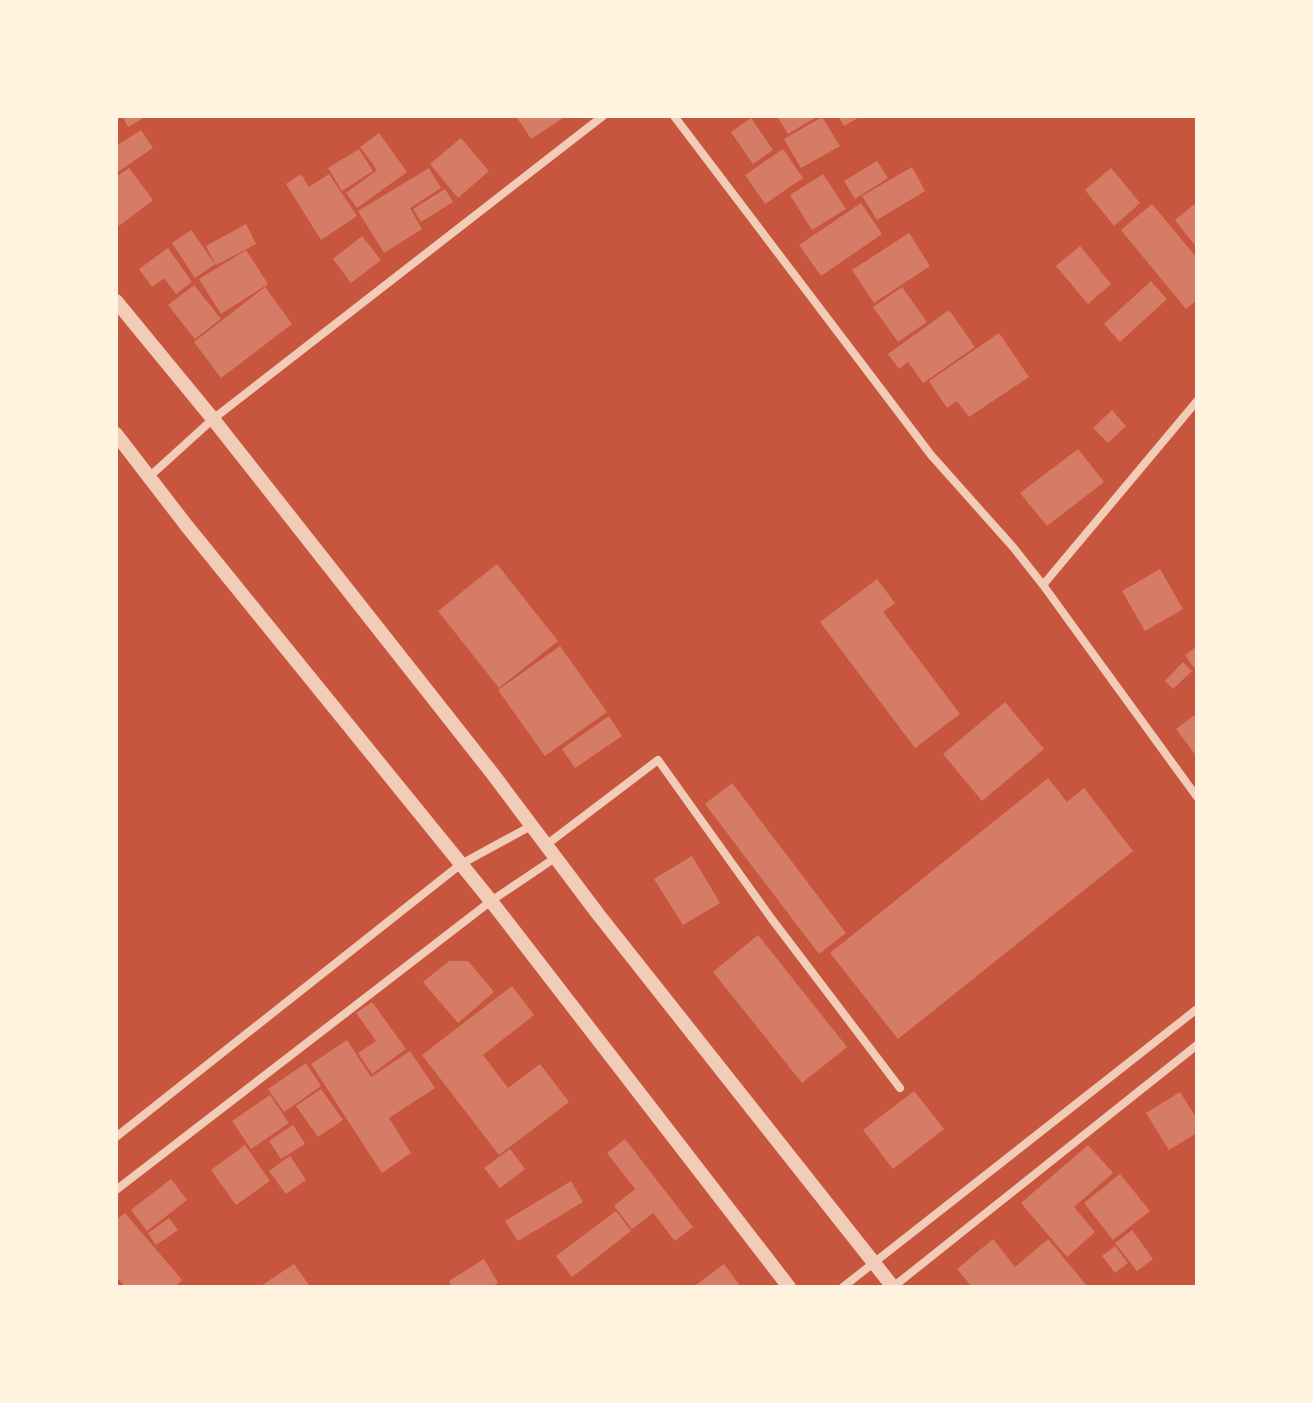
<svg xmlns="http://www.w3.org/2000/svg" width="1313" height="1403" viewBox="0 0 1313 1403" font-family="'PT Sans',sans-serif">
  <rect width="100%" height="100%" fill="#c8553d"/>
  <path fill="#d67c66" d="M 122,116 L 147,116 L 128,127 Z
    M 516,116 L 566,116 L 531,139 Z
    M 777,116 L 818,116 L 788,134 Z
    M 838,116 L 861,116 L 844,126 Z
    M 822,117 L 840,146 L 801,168 L 784,139 Z
    M 751,118 L 773,150 L 753,164 L 731,132 Z
    M 141,130 L 153,148 L 116,173 L 116,146 Z
    M 379,133 L 407,172 L 357,208 L 346,193 L 377,170 L 360,147 Z
    M 461,138 L 489,171 L 458,198 L 430,164 Z
    M 359,149 L 373,171 L 342,191 L 328,168 Z
    M 783,149 L 803,178 L 765,204 L 745,175 Z
    M 877,161 L 888,178 L 855,199 L 844,181 Z
    M 912,167 L 925,191 L 877,220 L 862,196 Z
    M 129,168 L 153,200 L 119,226 L 116,222 L 116,177 Z
    M 429,168 L 441,188 L 410,208 L 422,229 L 384,253 L 358,211 Z
    M 1111,168 L 1140,203 L 1114,226 L 1085,190 Z
    M 301,174 L 309,187 L 329,174 L 357,216 L 321,240 L 286,184 Z
    M 823,174 L 846,209 L 812,230 L 790,195 Z
    M 445,189 L 453,202 L 421,222 L 413,209 Z
    M 1197,202 L 1197,248 L 1175,220 Z
    M 861,203 L 882,234 L 821,276 L 799,245 Z
    M 1152,204 L 1197,258 L 1197,300 L 1186,309 L 1121,230 Z
    M 246,224 L 256,244 L 216,265 L 206,246 Z
    M 191,230 L 215,264 L 195,278 L 172,243 Z
    M 909,233 L 930,266 L 874,303 L 852,270 Z
    M 362,236 L 381,260 L 351,283 L 333,259 Z
    M 1080,246 L 1111,284 L 1088,304 L 1056,266 Z
    M 168,248 L 192,282 L 176,294 L 164,278 L 152,287 L 139,269 Z
    M 246,250 L 268,284 L 221,314 L 199,279 Z
    M 1151,281 L 1167,299 L 1120,342 L 1104,324 Z
    M 194,285 L 221,319 L 195,339 L 168,305 Z
    M 265,287 L 292,324 L 221,378 L 194,342 Z
    M 902,287 L 927,322 L 898,342 L 873,307 Z
    M 949,310 L 975,347 L 923,383 L 908,362 L 899,369 L 888,354 Z
    M 999,333 L 1029,377 L 969,417 L 957,401 L 947,408 L 929,381 Z
    M 1112,410 L 1126,426 L 1108,443 L 1093,428 Z
    M 1078,449 L 1104,482 L 1047,526 L 1020,493 Z
    M 497,564 L 558,641 L 499,688 L 438,611 Z
    M 1160,569 L 1183,609 L 1145,631 L 1122,591 Z
    M 877,579 L 895,603 L 883,612 L 960,714 L 915,748 L 820,622 Z
    M 560,646 L 607,712 L 545,756 L 498,690 Z
    M 1197,646 L 1197,672 L 1185,655 Z
    M 1183,662 L 1192,671 L 1173,689 L 1165,681 Z
    M 1005,702 L 1044,749 L 982,801 L 943,754 Z
    M 1197,713 L 1197,757 L 1176,729 Z
    M 609,716 L 622,736 L 575,768 L 562,749 Z
    M 1048,778 L 1067,802 L 1084,788 L 1133,851 L 898,1039 L 830,953 Z
    M 732,783 L 846,933 L 819,954 L 705,804 Z
    M 692,856 L 720,903 L 683,925 L 654,879 Z
    M 758,935 L 847,1047 L 802,1083 L 713,972 Z
    M 449,961 L 468,961 L 494,992 L 458,1023 L 423,982 Z
    M 512,986 L 534,1015 L 483,1055 L 508,1088 L 540,1064 L 569,1102 L 499,1155 L 422,1055 Z
    M 372,1002 L 406,1049 L 372,1074 L 358,1053 L 376,1041 L 356,1013 Z
    M 347,1040 L 371,1077 L 410,1051 L 435,1088 L 389,1118 L 411,1153 L 382,1173 L 311,1064 Z
    M 306,1063 L 321,1086 L 284,1112 L 268,1089 Z
    M 321,1089 L 343,1120 L 318,1137 L 296,1106 Z
    M 914,1091 L 944,1129 L 893,1169 L 863,1130 Z
    M 1180,1092 L 1197,1119 L 1197,1133 L 1169,1150 L 1146,1113 Z
    M 270,1095 L 289,1123 L 251,1149 L 232,1121 Z
    M 293,1125 L 305,1144 L 281,1159 L 269,1141 Z
    M 625,1139 L 693,1227 L 675,1241 L 653,1213 L 632,1229 L 614,1206 L 635,1189 L 607,1153 Z
    M 245,1145 L 270,1181 L 236,1205 L 211,1170 Z
    M 1088,1145 L 1113,1173 L 1074,1207 L 1095,1232 L 1067,1257 L 1021,1203 Z
    M 510,1149 L 525,1169 L 500,1188 L 484,1168 Z
    M 290,1156 L 306,1180 L 286,1194 L 269,1171 Z
    M 1120,1174 L 1150,1211 L 1113,1240 L 1084,1203 Z
    M 171,1179 L 187,1200 L 147,1231 L 131,1210 Z
    M 571,1181 L 583,1202 L 518,1241 L 505,1221 Z
    M 616,1211 L 631,1231 L 572,1277 L 556,1256 Z
    M 125,1213 L 182,1280 L 175,1287 L 125,1287 L 116,1276 L 116,1220 Z
    M 169,1218 L 178,1230 L 156,1245 L 148,1233 Z
    M 1132,1230 L 1153,1259 L 1137,1271 L 1115,1243 Z
    M 993,1239 L 1015,1267 L 1048,1239 L 1088,1287 L 972,1287 L 957,1269 Z
    M 1115,1246 L 1128,1263 L 1115,1273 L 1102,1256 Z
    M 484,1259 L 498,1283 L 491,1287 L 452,1287 L 449,1281 Z
    M 294,1264 L 309,1285 L 259,1287 Z
    M 724,1264 L 741,1287 L 693,1287 Z"/>
  <g fill="none" stroke-linecap="round" stroke-linejoin="round">
    <path stroke="#f1ccb7" stroke-width="8" d="M 674,116 L 931,455 L 1013,547 L 1043,585 L 1197,797
      M 149,477 L 213,419 L 603,116
      M 1043,585 L 1197,401
      M 546,845 L 658,760 L 771,918 L 900,1088
      M 116,1137 L 461,864 L 531,826
      M 116,1190 L 491,901 L 555,858
      M 843,1287 L 1197,1009
      M 893,1287 L 1197,1045"/>
    <path stroke="#f1ccb7" stroke-width="14" d="M 116,301 L 213,419 L 492,773 L 598,914 L 893,1287
      M 116,434 L 186,525 L 491,901 L 789,1287"/>
  </g>
  <rect width="1313" height="1403" fill="none" stroke="#fff3e0" stroke-width="236"/>
</svg>
